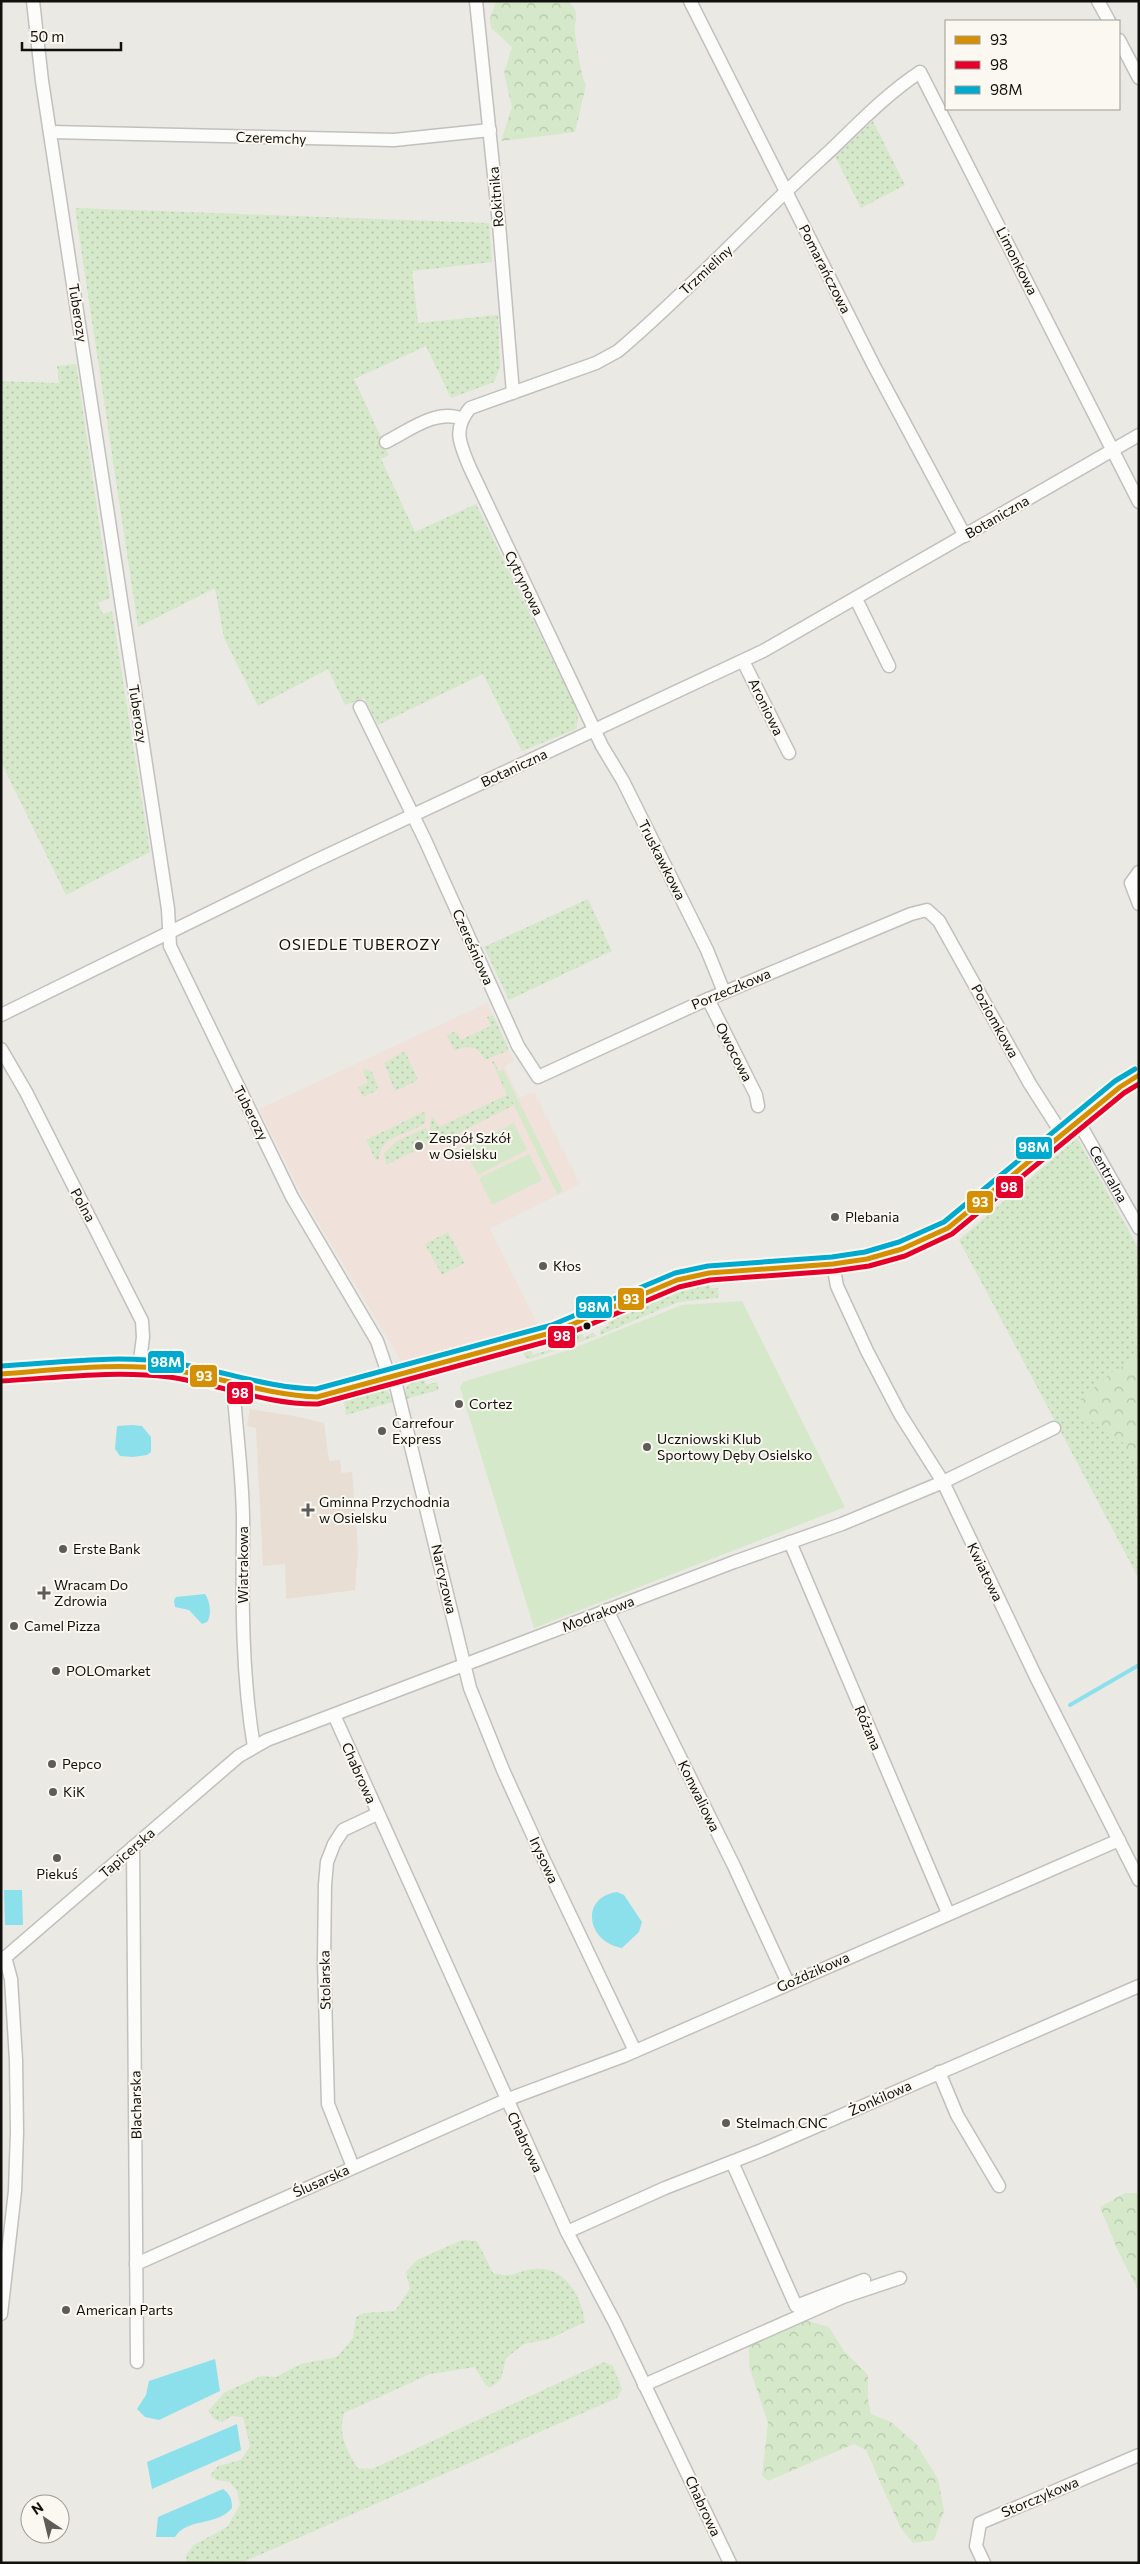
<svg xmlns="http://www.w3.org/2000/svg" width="1140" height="2564" viewBox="0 0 1140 2564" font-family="Commissioner,sans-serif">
  <defs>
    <pattern id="grass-dots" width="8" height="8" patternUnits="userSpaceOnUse" patternTransform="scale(1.25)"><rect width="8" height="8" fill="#d5e8ca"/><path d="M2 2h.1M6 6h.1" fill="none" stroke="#b6c6ac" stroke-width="1.8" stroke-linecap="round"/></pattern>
    <pattern id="forest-crowns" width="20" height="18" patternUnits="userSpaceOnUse" patternTransform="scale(1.25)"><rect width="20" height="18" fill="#d5e8ca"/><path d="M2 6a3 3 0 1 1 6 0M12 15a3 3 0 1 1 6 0" fill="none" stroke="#b6c6ac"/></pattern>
  </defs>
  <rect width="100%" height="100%" fill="#eae9e4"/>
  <path fill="#f0e1db" d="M 487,1003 L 514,1061 L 505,1066 L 519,1098 L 534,1092 L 580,1184 L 490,1229 L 538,1325 L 403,1364 L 303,1197 L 259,1109 Z"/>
  <path fill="#e8ded3" d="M 250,1409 L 294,1416 L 324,1423 L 329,1461 L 340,1460 L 341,1473 L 352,1472 L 358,1550 L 355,1590 L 286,1599 L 285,1564 L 263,1566 L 256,1428 L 247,1426 Z"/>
  <path fill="url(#grass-dots)" d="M 873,121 L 905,185 L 861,208 L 835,156 Z
    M 75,208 L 489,223 L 492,262 L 412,271 L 418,323 L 498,315 L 500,367 L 494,382 L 451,398 L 426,346 L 354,379 L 389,455 L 381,459 L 415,532 L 476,504 L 577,710 L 578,720 L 576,729 L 522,751 L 483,674 L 378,725 L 364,698 L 345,705 L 328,669 L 258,706 L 224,638 L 215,588 L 138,627 Z
    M 76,364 L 110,598 L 98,603 L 103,614 L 112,611 L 150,852 L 66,895 L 1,762 L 1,381 L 59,383 L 57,366 Z
    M 588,899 L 612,951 L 509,1000 L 484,947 Z
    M 493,1015 L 509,1050 L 485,1060 C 478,1046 469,1044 455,1051 L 447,1035 L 456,1031 L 460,1040 L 491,1026 L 487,1017 Z
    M 405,1051 L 418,1080 L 395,1091 L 384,1063 Z
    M 494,1061 L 514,1105 L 441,1142 L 439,1139 L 436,1141 L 430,1129 L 431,1118 L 433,1117 L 439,1127 L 507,1095 L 492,1062 Z
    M 366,1069 L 372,1072 L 378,1087 L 376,1091 L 363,1097 L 358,1087 L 368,1083 L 363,1071 Z
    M 426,1111 L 425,1123 C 410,1134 380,1135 379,1159 L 376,1161 L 366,1140 Z
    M 426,1128 L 433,1142 L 386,1165 L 384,1153 L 397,1141 Z
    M 1077,1138 L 1139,1249 L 1139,1579 L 959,1240 Z
    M 448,1232 L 465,1263 L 442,1275 L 425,1244 Z
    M 707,1281 L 711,1288 L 718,1288 L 719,1296 L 717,1298 L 678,1302 L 600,1335 L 600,1330 L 609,1325 L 608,1322 C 638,1300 671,1288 707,1281 Z
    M 592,1333 L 597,1336 L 530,1359 L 525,1357 L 522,1348 L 530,1346 L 532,1355 L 550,1350 L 547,1341 L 582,1334 L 584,1338 Z
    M 423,1375 L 426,1385 L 437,1382 L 439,1390 L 405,1399 C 404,1386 411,1379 423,1375 Z
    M 374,1389 L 387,1391 L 396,1401 L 346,1415 L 344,1402 L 348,1397 Z
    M 462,2240 L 477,2241 L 493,2273 C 516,2279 516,2270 535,2269 C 565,2266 582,2297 585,2322 L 549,2339 L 524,2344 L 506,2358 L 501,2379 L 490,2388 L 485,2384 L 475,2367 L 430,2374 L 344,2413 C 338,2434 346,2450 358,2468 L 372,2469 L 604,2362 L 613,2366 L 622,2389 L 617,2398 L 241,2563 L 186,2563 L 186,2555 L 194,2545 L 227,2527 L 240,2505 L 237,2491 L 230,2482 L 216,2480 L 210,2475 L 218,2466 L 241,2460 L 250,2446 L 243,2417 L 232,2416 L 222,2422 L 214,2419 L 208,2411 L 225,2392 L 261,2376 L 276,2377 L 301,2364 L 337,2357 L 353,2338 L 356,2317 L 364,2313 L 395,2311 L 410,2289 L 406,2272 L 417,2260 Z"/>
  <path fill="url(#forest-crowns)" d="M 496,1 L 568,1 C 583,15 573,20 575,34 C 577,46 581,77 586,85 L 575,132 L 501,141 L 512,107 L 504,73 L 512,47 L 491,28 L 490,19 Z
    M 1139,1357 L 1139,1469 L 1127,1446 L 1102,1426 L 1082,1418 L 1080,1400 L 1112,1372 Z
    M 1125,2193 L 1139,2193 L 1139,2292 L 1119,2253 L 1100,2207 Z
    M 804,2320 L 829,2327 L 844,2351 L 868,2375 L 868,2400 L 871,2414 L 891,2422 L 917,2445 L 938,2479 L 944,2511 L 934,2540 L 913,2543 L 900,2527 L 866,2450 L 854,2444 L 768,2481 L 762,2475 L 768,2423 L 749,2366 L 749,2344 Z"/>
  <path fill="#d5e8ca" d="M 503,1069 L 563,1191 L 557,1194 L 498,1072 Z
    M 514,1123 L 527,1150 L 478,1175 L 464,1148 Z
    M 529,1154 L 542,1180 L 492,1205 L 479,1178 Z
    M 742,1301 L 845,1507 L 534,1628 L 460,1387 L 463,1382 L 566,1351 L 682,1305 Z"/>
  <path fill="#8ce0ec" d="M 132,1425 L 142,1426 L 151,1437 L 151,1452 L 147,1455 L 133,1457 L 120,1456 L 115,1449 L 117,1426 Z
    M 205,1594 C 210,1601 212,1615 207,1622 L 202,1624 L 189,1610 L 175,1607 L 174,1600 L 176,1597 Z
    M 4,1890 L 22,1890 L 23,1925 L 5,1925 Z
    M 617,1892 L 624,1895 L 642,1922 L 639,1932 L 622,1948 C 586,1942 580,1897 617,1892 Z
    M 215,2359 L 220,2391 L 159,2420 L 145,2417 L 137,2409 L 146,2395 L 149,2381 Z
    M 237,2424 L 241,2450 L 152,2489 L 147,2462 Z
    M 223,2489 C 230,2494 232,2499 232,2508 C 216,2527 188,2517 175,2537 L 156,2537 L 158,2517 Z"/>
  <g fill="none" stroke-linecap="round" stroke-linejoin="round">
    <path stroke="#8ce0ec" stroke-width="4" d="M 1070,1705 L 1139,1665"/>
    <g stroke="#c1c0bd" stroke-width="15">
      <g id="minor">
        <path d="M 33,1 L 42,81 L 168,909 L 170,946 L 292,1197 L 377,1341 L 390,1379"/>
        <path d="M 476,1 L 499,224 L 513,393"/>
        <path d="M 690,1 L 874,366 L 965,536"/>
        <path d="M 1098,1 L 1109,21"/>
        <path d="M 1119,40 L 1139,78"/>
        <path d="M 51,132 L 394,140 L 490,130"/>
        <path d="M 386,442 C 408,431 437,408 462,419"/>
        <path d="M 856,599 L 889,666"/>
        <path d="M 743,661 L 789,753"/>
        <path d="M 360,707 L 425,840 L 518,1046 L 538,1077 L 699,1003 L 911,914 L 927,910 L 939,921 L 1030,1084 L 1062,1134"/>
        <path d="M 1139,872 L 1131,883 L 1139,904"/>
        <path d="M 724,992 L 707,950 L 623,781 L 602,746 L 470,468 C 460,444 452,430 470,408 L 596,363 L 618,351 C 689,291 751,222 820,160 C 853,130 882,97 920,72 L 1139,502"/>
        <path d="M 708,999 L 756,1095 L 758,1106"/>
        <path d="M 1,1015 L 315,861 L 763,651 L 1139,435"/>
        <path d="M 1,1049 L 26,1092 L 142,1321 L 143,1337 L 139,1368"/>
        <path id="s1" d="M 1078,1121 L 1139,1228"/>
        <path d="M 833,1264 L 837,1286 L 867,1351 L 900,1414 L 943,1482 L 1036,1677 L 1139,1880"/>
        <path d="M 394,1377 L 470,1688 L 503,1770 L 544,1860 L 635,2051"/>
        <path d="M 237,1383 L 234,1395 C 237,1440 244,1486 243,1531 C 242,1603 242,1676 254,1747"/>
        <path d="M 790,1542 L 948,1913"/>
        <path d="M 607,1610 L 734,1866 L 788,1983"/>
        <path d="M 334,1715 L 567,2232 L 615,2323 L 730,2563"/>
        <path d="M 133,1847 L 137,2362"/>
        <path d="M 1,1961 L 239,1756 L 267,1740 L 734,1562 L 842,1524 L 943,1482 L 1054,1428"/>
        <path d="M 939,2072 L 957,2115 L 999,2186"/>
        <path d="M 732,2162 L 796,2306 L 864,2280"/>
        <path d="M 353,2167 L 328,2104 L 324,1961 L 325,1885 L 327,1862 L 334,1844 L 343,1830 L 377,1814"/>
        <path d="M 567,2232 L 665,2188 L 762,2150 L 1139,1986"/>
        <path d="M 136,2264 L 506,2100 L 624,2056 L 1119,1840"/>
        <path d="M 1,2314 L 15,2191 L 17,2132 L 16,2060 L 11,1979 L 5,1957"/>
        <path d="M 644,2385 L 843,2297 L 900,2278"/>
        <path d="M 984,2563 L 976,2546 L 980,2523 L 1139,2455"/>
      </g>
    </g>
    <g stroke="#c1c0bd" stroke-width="19">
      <path id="tertiary" d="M 1,1374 C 57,1371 116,1362 172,1370 C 219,1378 270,1398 317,1397 L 554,1332 L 677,1280 L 709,1273 L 833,1264 L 867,1259 L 902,1249 L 948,1228 L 1120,1087 L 1139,1075"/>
    </g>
    <use href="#minor" stroke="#fcfcfb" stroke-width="12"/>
    <use href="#tertiary" stroke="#fcfcfb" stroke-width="16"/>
    <g stroke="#faf8f0" stroke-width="9">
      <path id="bus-1" d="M 1,1374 C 58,1370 115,1362 172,1370 C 221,1377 267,1395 317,1397 L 554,1332 L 677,1280 L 709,1273 L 833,1264 L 867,1259 L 902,1249 L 948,1228 L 1120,1087 L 1139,1075"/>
    </g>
    <g stroke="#faf8f0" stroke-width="9">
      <path id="bus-2" d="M 1,1381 C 57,1378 113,1370 169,1377 C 219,1384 267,1405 318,1404 L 556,1339 L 679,1287 L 710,1280 L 834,1271 L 869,1266 L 905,1256 L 952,1234 L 1124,1093 L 1139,1084"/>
    </g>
    <g stroke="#faf8f0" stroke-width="9">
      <path id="bus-3" d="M 1,1366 C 58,1363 117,1354 173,1363 C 222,1370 267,1388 316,1389 L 552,1325 L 675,1273 L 708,1266 L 832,1257 L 865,1252 L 899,1242 L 944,1222 L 1115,1081 L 1135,1069"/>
    </g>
    <use href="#bus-1" stroke="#d49002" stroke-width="5"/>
    <use href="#bus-2" stroke="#e4002b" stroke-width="5"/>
    <use href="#bus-3" stroke="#00a9ce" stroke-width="5"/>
  </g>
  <g fill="#5d5c58" stroke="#faf8f0" stroke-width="2">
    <circle cx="419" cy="1146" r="5"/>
    <circle cx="835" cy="1217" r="5"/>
    <circle cx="543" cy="1266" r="5"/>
    <circle cx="459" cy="1404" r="5"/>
    <circle cx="382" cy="1431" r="5"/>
    <circle cx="647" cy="1447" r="5"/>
    <path d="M305.5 1502.5h5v5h5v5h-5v5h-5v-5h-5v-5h5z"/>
    <circle cx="63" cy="1549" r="5"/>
    <path d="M41.5 1585.5h5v5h5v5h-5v5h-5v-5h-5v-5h5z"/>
    <circle cx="14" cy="1626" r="5"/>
    <circle cx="56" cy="1671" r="5"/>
    <circle cx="52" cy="1764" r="5"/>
    <circle cx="53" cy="1792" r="5"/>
    <circle cx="57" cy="1858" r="5"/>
    <circle cx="726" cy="2123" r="5"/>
    <circle cx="66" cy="2310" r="5"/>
  </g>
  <circle fill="#11100d" stroke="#faf8f0" stroke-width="2" cx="587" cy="1326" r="4.5"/>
  <g text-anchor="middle" stroke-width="4" stroke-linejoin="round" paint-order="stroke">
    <g font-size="14" fill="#11100d" stroke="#faf8f0">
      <text transform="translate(271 138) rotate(2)" y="5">Czeremchy</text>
      <text transform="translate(496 197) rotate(-95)" y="5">Rokitnika</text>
      <text transform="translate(1017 261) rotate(63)" y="5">Limonkowa</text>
      <text transform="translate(825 269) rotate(63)" y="5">Pomarańczowa</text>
      <text transform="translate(706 270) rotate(-43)" y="5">Trzmieliny</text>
      <text transform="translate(78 313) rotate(81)" y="5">Tuberozy</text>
      <text transform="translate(997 517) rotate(-30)" y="5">Botaniczna</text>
      <text transform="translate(524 583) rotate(64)" y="5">Cytrynowa</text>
      <text transform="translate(766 707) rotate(64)" y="5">Aroniowa</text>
      <text transform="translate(138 714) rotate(81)" y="5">Tuberozy</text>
      <text transform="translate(514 768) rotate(-25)" y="5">Botaniczna</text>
      <text transform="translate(662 860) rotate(63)" y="5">Truskawkowa</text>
      <text transform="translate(473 947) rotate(66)" y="5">Czereśniowa</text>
      <text transform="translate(731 989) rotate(-23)" y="5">Porzeczkowa</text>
      <text transform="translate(995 1021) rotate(61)" y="5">Poziomkowa</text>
      <text transform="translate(734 1052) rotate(63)" y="5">Owocowa</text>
      <text transform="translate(251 1113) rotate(63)" y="5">Tuberozy</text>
      <text dy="5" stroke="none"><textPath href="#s1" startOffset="61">Centralna</textPath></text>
      <text transform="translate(83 1205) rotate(61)" y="5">Polna</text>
      <text transform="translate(243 1565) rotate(-90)" y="5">Wiatrakowa</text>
      <text transform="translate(985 1572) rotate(64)" y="5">Kwiatowa</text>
      <text transform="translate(444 1579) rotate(77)" y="5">Narcyzowa</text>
      <text transform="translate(598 1614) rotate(-21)" y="5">Modrakowa</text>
      <text transform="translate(868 1728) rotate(67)" y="5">Różana</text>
      <text transform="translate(359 1773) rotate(66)" y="5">Chabrowa</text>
      <text transform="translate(699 1796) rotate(64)" y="5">Konwaliowa</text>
      <text transform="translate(127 1853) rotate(-41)" y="5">Tapicerska</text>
      <text transform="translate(544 1860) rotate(65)" y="5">Irysowa</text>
      <text transform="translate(813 1972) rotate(-24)" y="5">Goździkowa</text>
      <text transform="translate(325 1980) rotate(-91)" y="5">Stolarska</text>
      <text transform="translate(880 2098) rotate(-24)" y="5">Żonkilowa</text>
      <text transform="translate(136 2105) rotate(-91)" y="5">Blacharska</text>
      <text transform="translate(525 2142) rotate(65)" y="5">Chabrowa</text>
      <text transform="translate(321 2181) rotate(-24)" y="5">Ślusarska</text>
      <text transform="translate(1040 2497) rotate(-23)" y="5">Storczykowa</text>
      <text transform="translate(703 2506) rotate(65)" y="5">Chabrowa</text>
    </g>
    <g font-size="14" fill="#11100d" stroke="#faf8f0" text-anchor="start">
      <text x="429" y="1143">Zespół Szkół<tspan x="429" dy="16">w Osielsku</tspan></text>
      <text x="845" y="1222">Plebania</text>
      <text x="553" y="1271">Kłos</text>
      <text x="469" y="1409">Cortez</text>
      <text x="392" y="1428">Carrefour<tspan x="392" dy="16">Express</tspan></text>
      <text x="657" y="1444">Uczniowski Klub<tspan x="657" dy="16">Sportowy Dęby Osielsko</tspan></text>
      <text x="319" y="1507">Gminna Przychodnia<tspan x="319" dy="16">w Osielsku</tspan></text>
      <text x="73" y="1554">Erste Bank</text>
      <text x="54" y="1590">Wracam Do<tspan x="54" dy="16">Zdrowia</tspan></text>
      <text x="24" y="1631">Camel Pizza</text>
      <text x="66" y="1676">POLOmarket</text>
      <text x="62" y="1769">Pepco</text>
      <text x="63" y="1797">KiK</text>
      <text x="57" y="1879" text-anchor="middle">Piekuś</text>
      <text x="736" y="2128">Stelmach CNC</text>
      <text x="76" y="2315">American Parts</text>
    </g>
    <g font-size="15" letter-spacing="1" fill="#11100d" stroke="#faf8f0">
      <text x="360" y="950">OSIEDLE TUBEROZY</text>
    </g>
  </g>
  <g stroke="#faf8f0" stroke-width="2">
    <rect x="1015" y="1136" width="38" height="24" rx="5" fill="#00a9ce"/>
    <rect x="995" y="1175" width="29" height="24" rx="5" fill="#e4002b"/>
    <rect x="966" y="1190" width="28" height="24" rx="5" fill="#d49002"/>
    <rect x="617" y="1287" width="28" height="24" rx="5" fill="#d49002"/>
    <rect x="575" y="1295" width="38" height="24" rx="5" fill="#00a9ce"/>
    <rect x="547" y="1325" width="29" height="24" rx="5" fill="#e4002b"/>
    <rect x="147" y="1350" width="38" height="24" rx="5" fill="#00a9ce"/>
    <rect x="189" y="1364" width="29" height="24" rx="5" fill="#d49002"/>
    <rect x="226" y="1381" width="28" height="24" rx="5" fill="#e4002b"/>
  </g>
  <g font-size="14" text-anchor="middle" font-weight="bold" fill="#fff">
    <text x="1034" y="1152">98M</text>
    <text x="1009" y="1192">98</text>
    <text x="980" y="1207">93</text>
    <text x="631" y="1304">93</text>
    <text x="594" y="1312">98M</text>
    <text x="562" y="1341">98</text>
    <text x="166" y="1367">98M</text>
    <text x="204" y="1381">93</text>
    <text x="240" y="1398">98</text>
  </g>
  <rect width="1140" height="2564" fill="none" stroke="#11100d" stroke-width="5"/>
  <rect x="945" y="20" width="175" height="90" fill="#faf8f0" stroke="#9d9b95"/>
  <rect x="955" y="36" width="25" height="8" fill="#d49002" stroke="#9d9b95"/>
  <text x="990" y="45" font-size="15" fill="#11100d">93</text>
  <rect x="955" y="61" width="25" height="8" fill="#e4002b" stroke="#9d9b95"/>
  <text x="990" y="70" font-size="15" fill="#11100d">98</text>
  <rect x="955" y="86" width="25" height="8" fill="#00a9ce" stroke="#9d9b95"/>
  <text x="990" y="95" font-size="15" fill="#11100d">98M</text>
  <g transform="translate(45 2519) rotate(325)"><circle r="24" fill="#faf8f0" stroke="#9d9b95"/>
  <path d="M0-4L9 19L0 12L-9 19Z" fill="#5d5c58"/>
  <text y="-8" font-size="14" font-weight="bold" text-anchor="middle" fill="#11100d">N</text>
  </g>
  <path d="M22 42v8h99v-8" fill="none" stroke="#11100d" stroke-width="2.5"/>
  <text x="30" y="42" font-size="15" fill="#11100d" stroke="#faf8f0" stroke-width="4" paint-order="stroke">50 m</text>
</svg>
